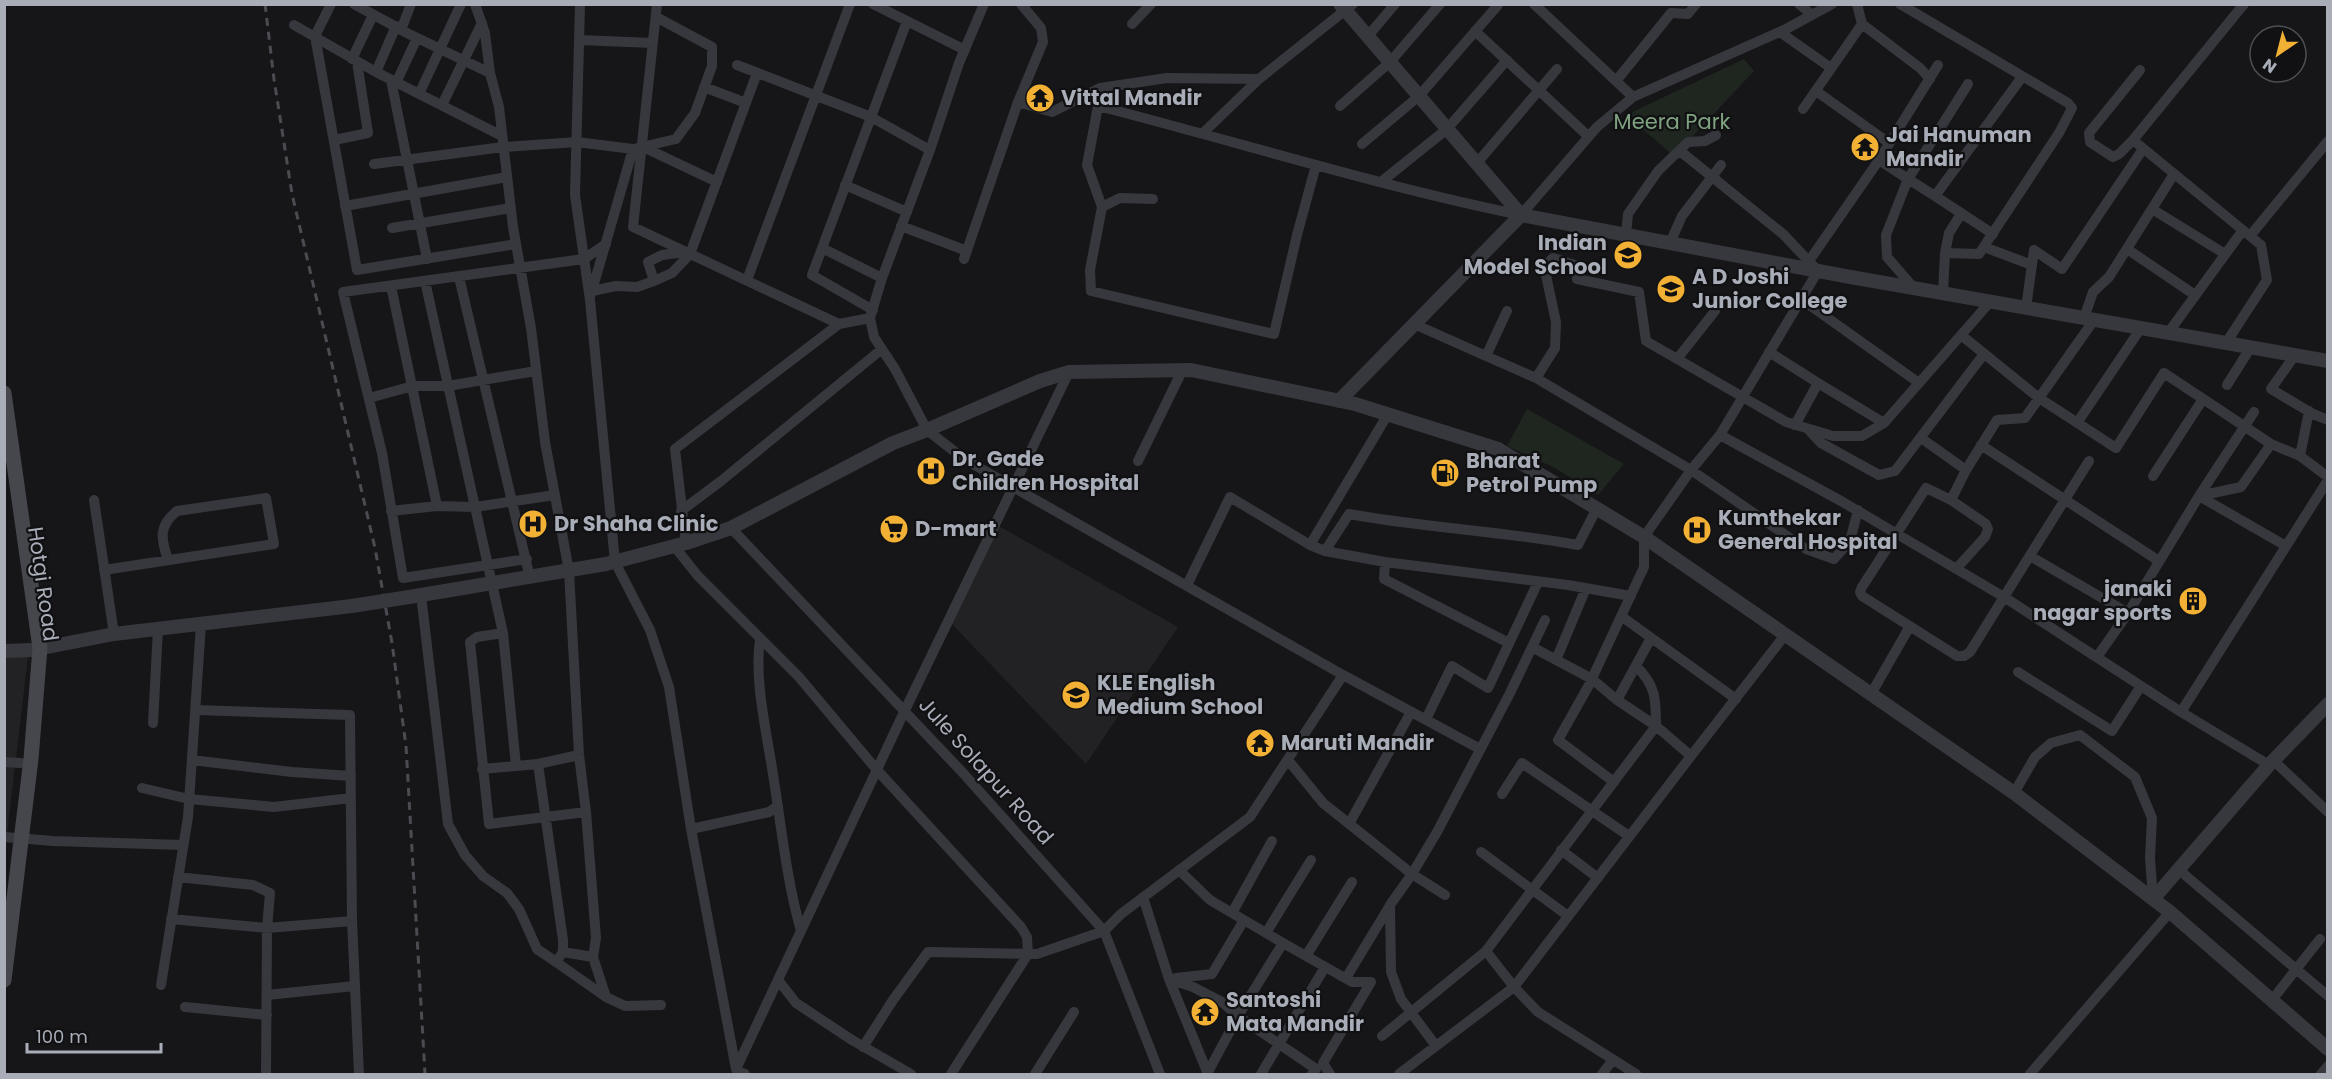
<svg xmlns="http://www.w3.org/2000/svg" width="2332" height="1079" viewBox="0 0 2332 1079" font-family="Poppins,sans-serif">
  <rect width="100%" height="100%" fill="#161618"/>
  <path fill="#222225" d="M 997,525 L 1178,627 L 1086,764 L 949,621 Z
    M 5,645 L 29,648 L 5,851 Z"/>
  <path fill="#1e261f" d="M 1744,59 L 1754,71 L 1674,156 L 1626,115 Z
    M 1527,409 L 1624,464 L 1598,495 L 1555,468 L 1507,446 Z"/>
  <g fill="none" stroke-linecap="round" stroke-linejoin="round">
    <path stroke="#37383d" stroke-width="10" d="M 331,4 L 315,36 L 357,270 L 516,244
      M 354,4 L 409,34 L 490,73
      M 475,4 L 485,33 L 490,73 L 499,107 L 513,227 L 531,328 L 545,442 L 569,571 L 579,755 L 586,812 L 596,938 L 593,957 L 606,997
      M 580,4 L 575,195 L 590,300 L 615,562 L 650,630 L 669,687 L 691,829 L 736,1069
      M 657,4 L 633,227 L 839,324
      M 873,4 L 965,50
      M 984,4 L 959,63 L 930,150 L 882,278 L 870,318 L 874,337 L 895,369 L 927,430 L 964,459 L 1343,675 L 1480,749
      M 1534,4 L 1633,97
      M 1799,4 L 1812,15
      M 1857,4 L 1862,24 L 1920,68 L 1930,79
      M 1900,4 L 2068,103 L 2072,108 L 2059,133 L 1979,254 L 1945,253 L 1943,293
      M 1132,24 L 1151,4
      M 294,25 L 376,72 L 502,136
      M 401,30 L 411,4
      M 1475,31 L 1588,136
      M 1780,32 L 1831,68
      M 1368,36 L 1395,4
      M 579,40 L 653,43
      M 352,59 L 373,15
      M 737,65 L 871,117 L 930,150
      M 376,72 L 396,26
      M 391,80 L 427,259
      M 1616,81 L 1671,13 L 1688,14 L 1696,4
      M 396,83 L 417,38
      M 704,87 L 746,103
      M 1816,91 L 1889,143
      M 419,94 L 461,4
      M 1018,102 L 1052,112 L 1100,88 L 1167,78 L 1259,79
      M 442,105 L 482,23
      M 1340,106 L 1390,62 L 1440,4
      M 1803,109 L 1862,24
      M 1203,133 L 1259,79 L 1353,4
      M 334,140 L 368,133 L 357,62
      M 2133,140 L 2119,154 L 2113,157 L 2090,142 L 2089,133 L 2140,70
      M 1362,144 L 1419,96 L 1498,5
      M 643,147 L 717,182
      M 1680,151 L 1783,234 L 1818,271 L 1720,435 L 1841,501 L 2004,597 L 2089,461
      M 1477,163 L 1557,69
      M 374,164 L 503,147 L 577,142 L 633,149
      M 1316,165 L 1297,235 L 1274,334 L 1091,291 L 1090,270 L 1102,207 L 1087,165 L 1098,106 C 1239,142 1378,186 1521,215 L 1597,127 L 1633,97 L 1786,29 L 1832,4
      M 1381,182 L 1447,129 L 1507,60
      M 845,185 L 907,212
      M 1935,196 L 1908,179 L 1968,84
      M 345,206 L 507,177
      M 1102,207 L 1120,198 L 1153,199
      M 2152,209 L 2225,254
      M 901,226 L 967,251
      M 392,228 L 511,208
      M 1626,234 L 1628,214 L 1658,171 L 1688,142 L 1705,141 L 1716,135
      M 1993,234 L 1935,196 L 2022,77
      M 2250,236 L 2328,141
      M 1670,243 L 1682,216 L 1721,165
      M 1984,247 L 2032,265
      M 822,248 L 882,278
      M 2127,249 L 2195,295
      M 1945,253 L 1949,233 L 1961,214
      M 964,259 L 1018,102 L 1043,42 L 1041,28 L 1021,4
      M 1809,261 L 1879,160
      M 459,277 L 530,578
      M 747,280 L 850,4
      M 425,281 L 475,507 L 555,495
      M 654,281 L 648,262 L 662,255 L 686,252
      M 391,286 L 437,506
      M 1914,288 L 1887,257 L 1886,235 L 1908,179 L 1879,160 L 1938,65
      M 592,291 L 616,286 L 637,287 L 654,281 L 672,273 L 690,254 L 757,73
      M 591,294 L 633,149 L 676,139 L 695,113 L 712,66 L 712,47 L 656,17
      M 1801,299 L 1919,383
      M 2026,308 L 2034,250 L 2062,269 L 2143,149
      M 873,310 L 812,275 L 907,21
      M 2084,318 L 2093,292 L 2109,277 L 2174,174
      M 1414,324 L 1486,356 L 1507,311
      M 2168,333 L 2243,230
      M 1961,335 L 2039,398 L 2116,448 L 2164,373 L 2271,444
      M 2226,343 L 2267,280 L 2261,245 L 2133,140 L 2244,4
      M 1769,352 L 1818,383 L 1795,425
      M 2295,355 L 2271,389 L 2313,414 L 2328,420
      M 1486,356 L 1536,378 L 1691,470 L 1806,549 L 1834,559 L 1850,541 L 1858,510
      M 1677,359 L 1715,311
      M 1536,378 L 1555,348 L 1556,322 L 1544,266 L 1553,258 L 1578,266 L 1577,279 L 1639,292 L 1646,341 L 1786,422 L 1833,436 L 1862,436 L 1884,423 L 1990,302
      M 1818,383 L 1884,423
      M 2227,385 L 2251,347
      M 369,398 L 413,386 L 448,386 L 536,371
      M 2077,423 L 2141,328
      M 1809,430 L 1821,443 L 1879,475 L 1895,471 L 1984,354
      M 1921,438 L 1966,470
      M 1981,445 L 2159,561
      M 2300,456 L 2328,477
      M 1138,461 L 1182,371
      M 2153,476 L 2203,399
      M 2199,496 L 2241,487 L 2271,444 L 2300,456 L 2309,411
      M 2199,496 L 2286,546
      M 94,500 L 114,634
      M 1951,500 L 1926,488 L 1862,587 L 1860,592 L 1862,596 L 1957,656 L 1964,656 L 1970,652 L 2004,597 L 2181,712 L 2269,765
      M 391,511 L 437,506 L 475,507 L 503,633 L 516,766
      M 681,511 L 721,481 L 882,349
      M 731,528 L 963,773 L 1104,931 L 1160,1074
      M 686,543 L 675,449 L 839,324 L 870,318
      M 1310,545 L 1388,414
      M 674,546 L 698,576 L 799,677 L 877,770 L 1021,927 L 1027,937 L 1028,954 L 951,1074
      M 1325,551 L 1349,514 C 1425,528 1502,531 1578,545 L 1597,508
      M 2030,556 L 2128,613 L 2097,657
      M 527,559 L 403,578 L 382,453 L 343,292 L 584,259 L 606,244
      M 1385,562 L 1384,579 L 1509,643
      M 1956,569 L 1985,537 L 1988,529 L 1986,524 L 1951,500 L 1966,470 L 1997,420 L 2025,418 L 2094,320
      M 104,570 L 274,544 L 266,498 L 177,511 C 158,526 161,539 168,560
      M 1187,585 L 1230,497 L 1310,545 L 1325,551 L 1385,562 L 1568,585 L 1631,596
      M 421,595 L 448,824 L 465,855 L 483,876 L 507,893 L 519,909 L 537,949 L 556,962 L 563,952 L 563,940 L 538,764
      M 2128,613 L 2199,496 L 2254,412
      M 1621,616 L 1736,699
      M 503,633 L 477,637 L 470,642 L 489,824 L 586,812
      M 760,640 C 754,677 766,730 772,768 C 781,823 786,878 801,931
      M 1532,647 L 1592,679 L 1617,700 L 1651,638
      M 1556,660 L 1586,588
      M 1636,666 C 1656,685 1656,700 1656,726
      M 2018,672 L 2112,731 L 2141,686
      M 1871,694 L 1910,626
      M 1617,700 L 1656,726
      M 196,710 L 350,715 L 352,921 L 359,1074
      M 2181,712 L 2328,480
      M 1426,719 L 1452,666 L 1488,688 L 1538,582
      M 153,723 L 158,629
      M 1691,756 L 1785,635
      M 192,760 L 292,772 L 351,776
      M 1288,760 L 1323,803 L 1412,874 L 1445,895
      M 2273,760 L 2328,812
      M 4,762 L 21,763
      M 482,769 L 538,764 L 579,755
      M 1614,782 L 1558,740 L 1589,685 L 1644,567 L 1644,537 L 1691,470 L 1720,435
      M 142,788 L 189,799 L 274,807 L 351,798
      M 2014,793 L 2035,757 L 2051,743 L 2080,735 L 2135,777 L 2152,818 L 2150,858 L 2153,899
      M 1502,794 L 1522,763 L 1629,836
      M 1349,824 L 1411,712
      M 691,829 L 769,812 L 778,806
      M 4,837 L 53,841 L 183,845
      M 1561,850 L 1598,878
      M 1481,852 L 1568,916
      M 1179,870 L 1210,900 L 1283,943 L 1352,982 L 1371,982 L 1323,1063 L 1330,1074
      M 2179,870 L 2328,996
      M 178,877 L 253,885 L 270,893 L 267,928 L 266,1074
      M 1143,897 L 1169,979 L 1208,1074
      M 1232,913 L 1272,841
      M 171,919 L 267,928 L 352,921
      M 1266,933 L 1311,860
      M 563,952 L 593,957
      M 1306,956 L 1352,882
      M 556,962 L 606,997 L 625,1006 L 661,1005
      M 1176,978 L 1212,974 L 1244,920
      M 1346,978 L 1389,907
      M 1169,979 L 1193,987 L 1222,1002 L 1238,1016 L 1316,1069 L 1312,1074
      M 778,980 L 796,1003 L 852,1040 L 911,1074
      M 161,985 L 188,817 L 201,624
      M 267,995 L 355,986
      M 2272,1000 L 2320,939
      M 185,1007 L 267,1015
      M 1382,1036 L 1486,951 L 1514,987 L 1691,756 L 1656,726 L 1486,951
      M 1436,1046 L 1401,999 L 1391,972 L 1390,905 L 1412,874 L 1437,832 L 1510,693 L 1545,620
      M 863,1047 L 893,1000 L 928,952 L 1037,954 L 1104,931 L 1121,914 L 1250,817 L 1343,675
      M 736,1069 L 905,710 L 1069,372
      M 743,1073 L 745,1074
      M 1035,1074 L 1074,1012
      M 1207,1074 L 1238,1016 L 1283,943
      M 1261,1074 L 1325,967
      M 1399,1074 L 1514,987 L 1538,1012 L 1636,1074
      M 1602,1074 L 1613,1060
      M 2030,1074 L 2170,912
      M 2321,1074 L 2328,1066"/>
    <path stroke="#37383d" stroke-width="14" d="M 1340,4 L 1521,215
      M 1339,401 L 1521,215 L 1845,276 L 2328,361
      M 409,597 L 606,564 L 686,543 L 731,528 L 893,443 L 927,430 L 1040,381 L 1069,372 L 1191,370 L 1355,404 L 1498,449 L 1644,537 L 2014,793 L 2170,912 L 2328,1049
      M 4,651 L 32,650 L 114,634 L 352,606
      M 2153,899 L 2269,765 L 2328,704"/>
    <path stroke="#45474d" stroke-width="15" d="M 4,393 L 40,648 L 31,759 L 4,980"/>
    <path stroke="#4a4c52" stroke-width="3" stroke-dasharray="8 6" stroke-linecap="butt" d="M 265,4 L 274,79 L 292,194 L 375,548 L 392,643 L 406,746 L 425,1074"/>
    <path stroke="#37383d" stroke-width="14" d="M 352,606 L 409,597"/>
  </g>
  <defs>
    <g id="temple-disc" transform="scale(1.5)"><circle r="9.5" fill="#f2b134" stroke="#111113"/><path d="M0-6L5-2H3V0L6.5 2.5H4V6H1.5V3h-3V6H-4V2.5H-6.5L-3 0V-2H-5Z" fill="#111"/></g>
    <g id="university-disc" transform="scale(1.5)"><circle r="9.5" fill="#f2b134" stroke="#111113"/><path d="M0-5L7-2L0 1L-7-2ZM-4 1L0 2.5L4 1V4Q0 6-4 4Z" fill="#111"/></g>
    <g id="hospital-disc" transform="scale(1.5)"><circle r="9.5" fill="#f2b134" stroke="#111113"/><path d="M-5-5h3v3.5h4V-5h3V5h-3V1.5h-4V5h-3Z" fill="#111"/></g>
    <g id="fuel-disc" transform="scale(1.5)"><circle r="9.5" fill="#f2b134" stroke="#111113"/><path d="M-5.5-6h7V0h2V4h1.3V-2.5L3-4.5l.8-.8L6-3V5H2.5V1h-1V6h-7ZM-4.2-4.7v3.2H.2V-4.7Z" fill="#111"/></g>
    <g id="supermarket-disc" transform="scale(1.5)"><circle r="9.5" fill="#f2b134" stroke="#111113"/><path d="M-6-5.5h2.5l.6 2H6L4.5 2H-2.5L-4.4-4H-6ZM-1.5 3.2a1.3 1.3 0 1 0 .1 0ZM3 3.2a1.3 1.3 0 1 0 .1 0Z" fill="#111"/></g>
    <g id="building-disc" transform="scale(1.5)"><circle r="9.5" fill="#f2b134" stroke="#111113"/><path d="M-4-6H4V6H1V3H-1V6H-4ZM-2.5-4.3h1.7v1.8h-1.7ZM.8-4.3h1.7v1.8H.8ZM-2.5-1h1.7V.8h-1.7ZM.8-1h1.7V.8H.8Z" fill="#111"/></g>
  </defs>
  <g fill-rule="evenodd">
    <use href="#temple-disc" x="1040" y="98"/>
    <use href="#temple-disc" x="1865" y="147"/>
    <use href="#university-disc" x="1628" y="255"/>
    <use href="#university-disc" x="1671" y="289"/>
    <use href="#hospital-disc" x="931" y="471"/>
    <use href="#fuel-disc" x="1445" y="473"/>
    <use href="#hospital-disc" x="533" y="524"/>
    <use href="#supermarket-disc" x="894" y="529"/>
    <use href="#hospital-disc" x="1697" y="530"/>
    <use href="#building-disc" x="2193" y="601"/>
    <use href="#university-disc" x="1076" y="695"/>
    <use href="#temple-disc" x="1260" y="743"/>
    <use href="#temple-disc" x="1205" y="1012"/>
  </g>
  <g text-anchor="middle" stroke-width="4.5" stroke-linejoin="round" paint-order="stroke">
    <g font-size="21" font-weight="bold" fill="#a8adb8" stroke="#111113" text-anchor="start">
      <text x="1061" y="105">Vittal Mandir</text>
      <text x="1886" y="142">Jai Hanuman<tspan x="1886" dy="24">Mandir</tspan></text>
      <text x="1607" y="250" text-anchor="end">Indian<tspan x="1607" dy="24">Model School</tspan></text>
      <text x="1692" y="284">A D Joshi<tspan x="1692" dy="24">Junior College</tspan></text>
      <text x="952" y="466">Dr. Gade<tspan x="952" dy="24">Children Hospital</tspan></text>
      <text x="1466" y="468">Bharat<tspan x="1466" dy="24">Petrol Pump</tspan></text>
      <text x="1718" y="525">Kumthekar<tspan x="1718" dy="24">General Hospital</tspan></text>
      <text x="554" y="531">Dr Shaha Clinic</text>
      <text x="915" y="536">D-mart</text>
      <text x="2172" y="596" text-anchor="end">janaki<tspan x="2172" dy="24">nagar sports</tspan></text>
      <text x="1097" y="690">KLE English<tspan x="1097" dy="24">Medium School</tspan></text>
      <text x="1281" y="750">Maruti Mandir</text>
      <text x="1226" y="1007">Santoshi<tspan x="1226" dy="24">Mata Mandir</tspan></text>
    </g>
    <g font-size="21" fill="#7fa381" stroke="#111113">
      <text x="1672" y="129">Meera Park</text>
    </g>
    <g font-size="21" fill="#a8adb8" stroke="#111113">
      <text transform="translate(43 584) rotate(82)" y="7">Hotgi Road</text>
      <text transform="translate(986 771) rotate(48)" y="7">Jule Solapur Road</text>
    </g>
  </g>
  <rect width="2332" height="1079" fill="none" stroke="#a8adb8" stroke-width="12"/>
  <g transform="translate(2278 54) rotate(215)"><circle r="28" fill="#111113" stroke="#4d4f55" stroke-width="1.5"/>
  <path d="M0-4.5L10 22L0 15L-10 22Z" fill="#f2b134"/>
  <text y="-9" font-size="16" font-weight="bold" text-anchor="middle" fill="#a8adb8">N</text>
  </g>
  <path d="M27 1043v9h134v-9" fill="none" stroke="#a8adb8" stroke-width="3"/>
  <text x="36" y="1043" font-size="18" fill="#a8adb8" stroke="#111113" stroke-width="4.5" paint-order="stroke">100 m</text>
</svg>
